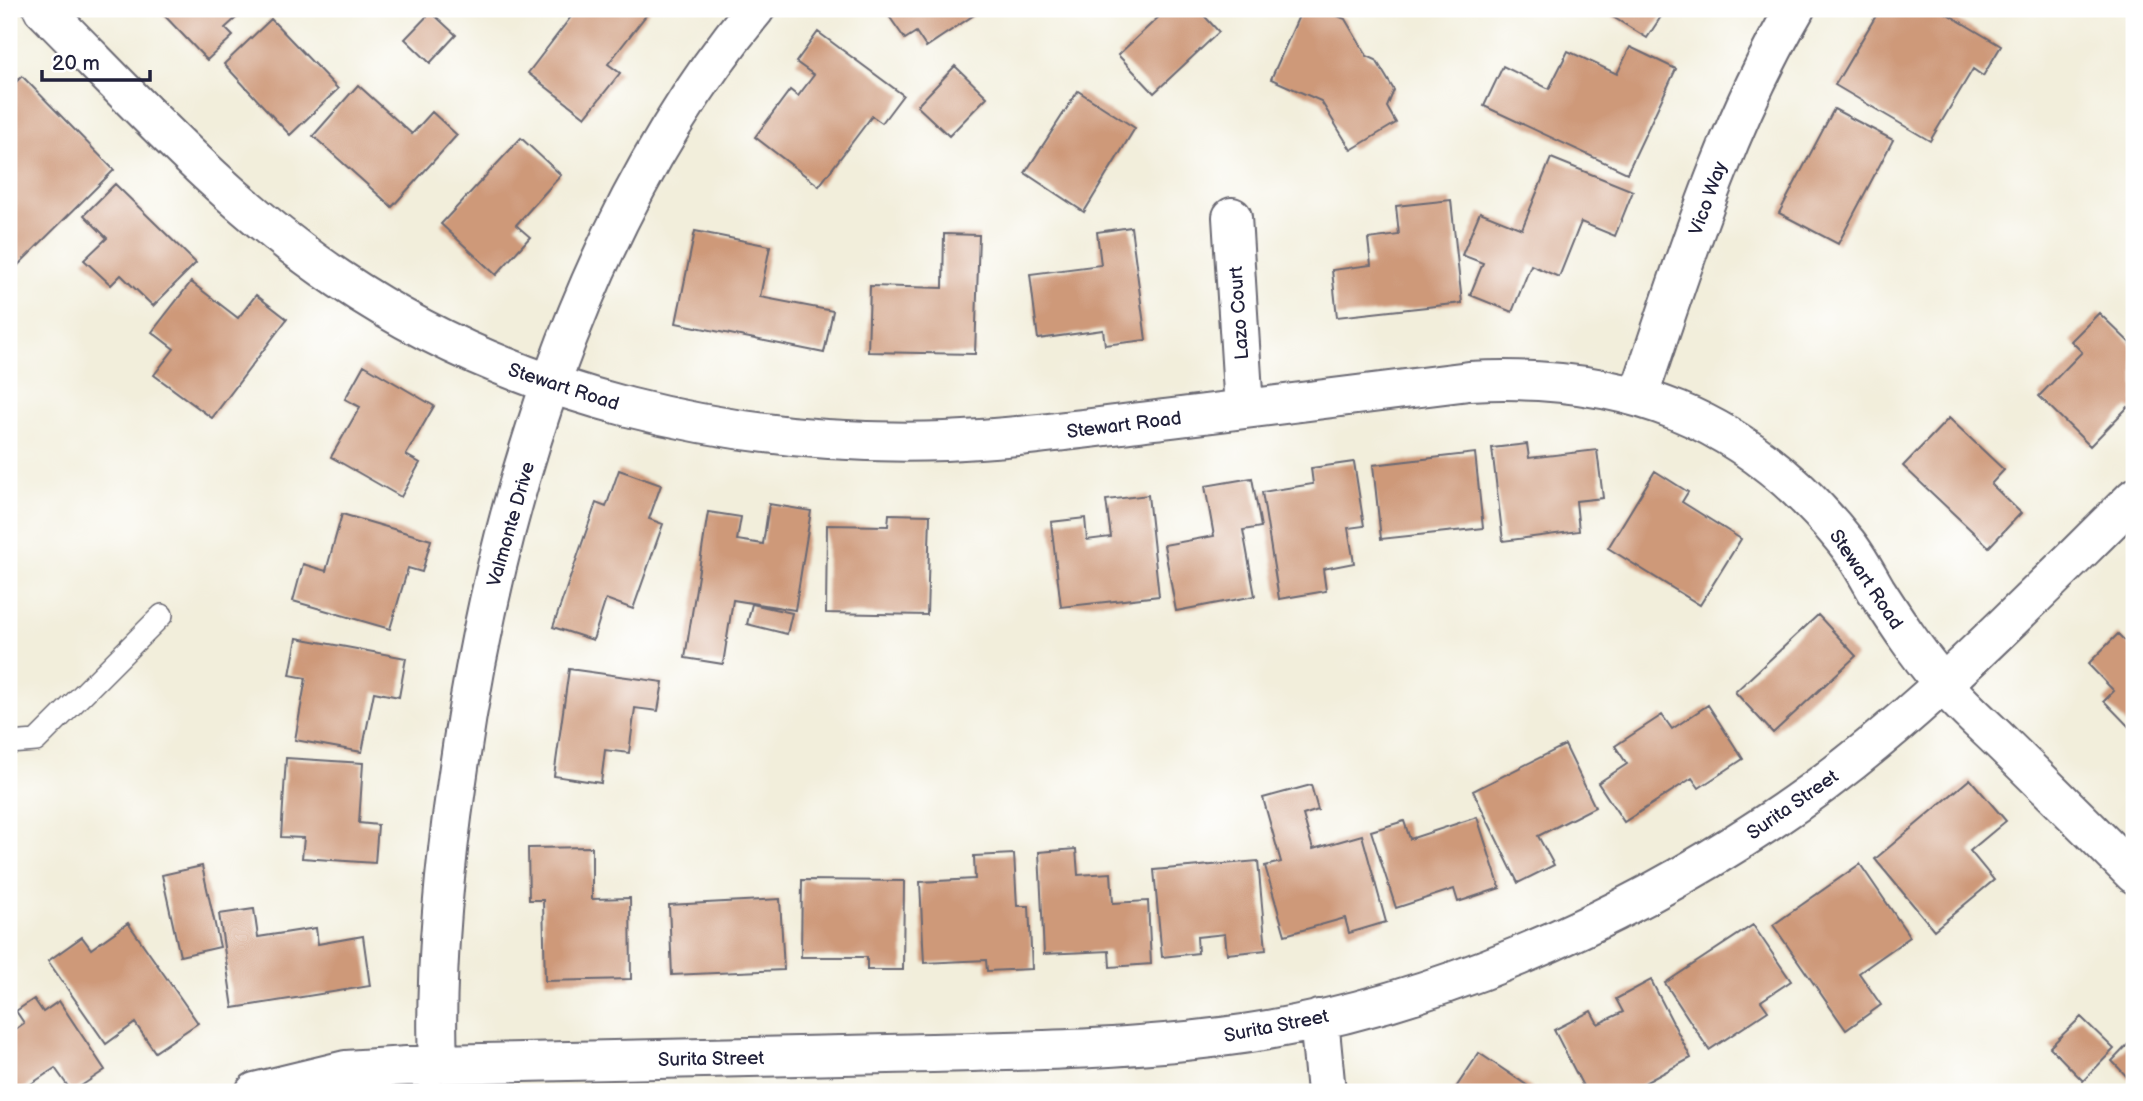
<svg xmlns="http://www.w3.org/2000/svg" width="2143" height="1101" viewBox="0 0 2143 1101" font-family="'Balsamiq Sans',sans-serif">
  <rect width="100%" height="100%" fill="#fff"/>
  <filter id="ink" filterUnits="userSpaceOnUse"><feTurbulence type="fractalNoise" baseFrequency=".0143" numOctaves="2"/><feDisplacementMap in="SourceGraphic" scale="14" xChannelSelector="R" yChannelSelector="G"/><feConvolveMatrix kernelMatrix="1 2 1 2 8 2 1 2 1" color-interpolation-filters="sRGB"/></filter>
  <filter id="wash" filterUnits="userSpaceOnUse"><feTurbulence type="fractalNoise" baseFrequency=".00686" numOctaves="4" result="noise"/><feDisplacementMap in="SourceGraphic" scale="28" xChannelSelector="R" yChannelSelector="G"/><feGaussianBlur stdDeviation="1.57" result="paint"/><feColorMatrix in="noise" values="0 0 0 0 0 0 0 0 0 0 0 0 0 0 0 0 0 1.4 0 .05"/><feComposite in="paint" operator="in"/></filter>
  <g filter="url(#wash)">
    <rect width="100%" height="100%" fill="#f2eedb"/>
    <g id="blocks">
      <path fill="#ce9979" d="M 167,9 L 246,9 L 225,28 L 233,36 L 207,60 L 162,13 Z
        M 577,9 L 651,9 L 608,64 L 620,73 L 585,117 L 528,73 Z
        M 884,9 L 983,9 L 926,47 L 916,32 L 905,39 Z
        M 1159,9 L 1198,9 L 1219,32 L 1154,93 L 1118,55 L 1163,13 Z
        M 1302,9 L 1335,9 L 1333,14 L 1345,19 L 1367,56 L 1376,60 L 1394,90 L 1387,107 L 1396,123 L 1351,150 L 1321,101 L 1271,79 Z
        M 1600,9 L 1666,9 L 1647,38 Z
        M 1880,9 L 1939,9 L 2001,46 L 1983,76 L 1973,69 L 1930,141 L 1835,85 Z
        M 431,12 L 456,35 L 430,63 L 405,39 Z
        M 271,19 L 338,89 L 290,135 L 224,64 Z
        M 818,32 L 903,95 L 882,123 L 872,116 L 819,186 L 755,137 L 790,90 L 798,96 L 814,75 L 796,62 Z
        M 1630,47 L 1676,69 L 1627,173 L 1484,106 L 1503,66 L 1549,89 L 1568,51 L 1617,74 Z
        M 955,66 L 987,97 L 949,136 L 917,106 Z
        M 22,76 L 114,170 L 9,274 L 9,89 Z
        M 358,85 L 412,134 L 432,112 L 457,135 L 392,207 L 313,136 Z
        M 1078,91 L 1135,128 L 1084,212 L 1025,173 Z
        M 1834,109 L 1893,140 L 1838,244 L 1779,213 Z
        M 521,138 L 561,175 L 516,225 L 530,237 L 496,275 L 441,224 Z
        M 1551,158 L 1633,191 L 1615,236 L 1581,222 L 1559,277 L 1531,265 L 1512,312 L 1470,295 L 1483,263 L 1462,255 L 1480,212 L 1522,229 Z
        M 115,184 L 196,263 L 153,306 L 121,275 L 111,285 L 84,260 L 107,238 L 84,215 Z
        M 1451,200 L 1462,303 L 1337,317 L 1332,270 L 1371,265 L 1368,239 L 1399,235 L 1396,206 Z
        M 1131,227 L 1146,340 L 1105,345 L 1103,330 L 1038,339 L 1030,274 L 1101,265 L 1097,232 Z
        M 695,231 L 770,246 L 760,297 L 833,311 L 824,353 L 676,323 Z
        M 944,234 L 979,235 L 975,354 L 868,352 L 870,286 L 943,288 Z
        M 191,282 L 238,318 L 256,295 L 287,319 L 212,418 L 154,375 L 174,349 L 152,332 Z
        M 2099,313 L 2134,347 L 2134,406 L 2131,410 L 2128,407 L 2090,446 L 2039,396 L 2082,352 L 2071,341 Z
        M 364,365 L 434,406 L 406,455 L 420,463 L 401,497 L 331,457 L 360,407 L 345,399 Z
        M 1949,418 L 2004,470 L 1991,484 L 2021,513 L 1989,547 L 1903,466 Z
        M 1527,444 L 1529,458 L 1597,450 L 1603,498 L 1576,501 L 1579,531 L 1503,541 L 1492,448 Z
        M 1475,453 L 1483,528 L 1381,539 L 1373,465 Z
        M 1354,462 L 1364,526 L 1348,528 L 1354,563 L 1323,569 L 1326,591 L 1279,599 L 1262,492 L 1313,484 L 1311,468 Z
        M 619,470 L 661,485 L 649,519 L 663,524 L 633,609 L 606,599 L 593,640 L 553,627 L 596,503 L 606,507 Z
        M 1655,471 L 1688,492 L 1682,502 L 1741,539 L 1700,605 L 1608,548 Z
        M 1252,478 L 1261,527 L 1243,530 L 1255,596 L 1176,611 L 1164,545 L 1214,536 L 1205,486 Z
        M 1148,495 L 1159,596 L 1061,607 L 1051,522 L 1085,518 L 1087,540 L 1111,537 L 1106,500 Z
        M 769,504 L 811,511 L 795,610 L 733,600 L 723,664 L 685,658 L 708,512 L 741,517 L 737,540 L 763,544 Z
        M 342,514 L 431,540 L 422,572 L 408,568 L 390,629 L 293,601 L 303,564 L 326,571 Z
        M 889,514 L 930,515 L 927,615 L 826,613 L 827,525 L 888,526 Z
        M 752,604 L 792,613 L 787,634 L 747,624 Z
        M 1818,615 L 1856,656 L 1773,733 L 1735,692 Z
        M 2118,634 L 2134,650 L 2134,732 L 2104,701 L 2114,691 L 2088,664 Z
        M 297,638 L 406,658 L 399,697 L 374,692 L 362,752 L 295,740 L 306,678 L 290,675 Z
        M 569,669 L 663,682 L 658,711 L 635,708 L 629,753 L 605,750 L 601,783 L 554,776 Z
        M 1708,705 L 1743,759 L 1699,788 L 1692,778 L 1624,822 L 1598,783 L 1627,764 L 1615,746 L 1662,715 L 1672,729 Z
        M 1565,745 L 1595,807 L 1538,836 L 1554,865 L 1518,883 L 1473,791 Z
        M 286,758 L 363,763 L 359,823 L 378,825 L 375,863 L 302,858 L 304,838 L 281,837 Z
        M 1970,779 L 2006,821 L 1970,851 L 1994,880 L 1934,930 L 1875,859 Z
        M 1311,785 L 1318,810 L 1303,815 L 1313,849 L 1362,835 L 1386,922 L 1349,933 L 1345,918 L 1285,935 L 1265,866 L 1281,862 L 1263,798 Z
        M 1477,817 L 1500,888 L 1458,902 L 1454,889 L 1396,908 L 1371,831 L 1404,821 L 1410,839 Z
        M 592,847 L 592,899 L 630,898 L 631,979 L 545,981 L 543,900 L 529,900 L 528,848 Z
        M 1076,849 L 1078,875 L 1111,873 L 1113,903 L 1148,901 L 1151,964 L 1110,967 L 1109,951 L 1044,954 L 1039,852 Z
        M 1014,854 L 1017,906 L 1029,906 L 1032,969 L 987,971 L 986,960 L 924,963 L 920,882 L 975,879 L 974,856 Z
        M 1258,861 L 1266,950 L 1227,954 L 1225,934 L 1197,937 L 1198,953 L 1162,957 L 1154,870 Z
        M 1860,864 L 1910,937 L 1859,973 L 1881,1005 L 1846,1030 L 1773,925 Z
        M 202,866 L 220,947 L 180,956 L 162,875 Z
        M 802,880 L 904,881 L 903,970 L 867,970 L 867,957 L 801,957 Z
        M 780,899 L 784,970 L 672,975 L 669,905 Z
        M 254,909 L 258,937 L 316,928 L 318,944 L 363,936 L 370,986 L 233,1008 L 219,914 Z
        M 128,923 L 198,1023 L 155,1052 L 135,1023 L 106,1044 L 48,961 L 82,937 L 91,949 Z
        M 1753,925 L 1791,981 L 1761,1001 L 1768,1011 L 1709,1050 L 1665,983 Z
        M 1651,980 L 1691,1058 L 1628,1092 L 1586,1092 L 1554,1030 L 1591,1011 L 1598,1024 L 1623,1012 L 1616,999 Z
        M 34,999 L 43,1012 L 59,1001 L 105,1070 L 72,1092 L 55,1068 L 19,1092 L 9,1092 L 9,1034 L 24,1023 L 16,1011 Z
        M 2081,1017 L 2114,1049 L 2083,1081 L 2050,1047 Z
        M 2134,1038 L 2134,1084 L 2112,1061 Z
        M 1479,1053 L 1537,1092 L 1453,1092 Z"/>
    </g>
  </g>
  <g filter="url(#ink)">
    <use href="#blocks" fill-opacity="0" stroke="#6b6973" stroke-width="2"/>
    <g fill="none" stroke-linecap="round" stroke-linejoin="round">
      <g stroke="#6b6973" stroke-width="24">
        <path id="service" d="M 9,743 L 36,741 L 162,615"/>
      </g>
      <g stroke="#6b6973" stroke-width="42">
        <path id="minor" d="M 43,9 C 138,104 227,204 339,279 C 515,398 734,448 945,441 C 1021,438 1096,427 1172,418 C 1271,406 1370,393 1469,381 C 1625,373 1745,416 1845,541 C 1857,555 1866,573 1876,590 C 1896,621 1916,652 1940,680 C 1958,703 1982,723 2003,744 C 2047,787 2091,831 2134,874
          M 1232,217 L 1244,409
          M 1639,395 C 1684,263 1724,130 1795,9
          M 1319,1019 L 1326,1092
          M 255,1092 L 346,1070 L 437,1064 C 587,1061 737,1057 888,1054 C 1006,1051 1125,1051 1243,1034 C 1431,1006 1612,926 1770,821 C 1905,732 2019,611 2134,498
          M 439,1092 C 433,989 442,883 457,781 C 494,513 580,220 755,9"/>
      </g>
      <use href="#service" stroke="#fff" stroke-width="21"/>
      <use href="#minor" stroke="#fff" stroke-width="38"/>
    </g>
  </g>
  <g text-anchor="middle" stroke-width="6" stroke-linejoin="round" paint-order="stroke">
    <g font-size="19" fill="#22223b" stroke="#fff">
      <text transform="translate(1707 198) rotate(-70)" y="7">Vico Way</text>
      <text transform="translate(1238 313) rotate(-94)" y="7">Lazo Court</text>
      <text transform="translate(564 386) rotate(18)" y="7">Stewart Road</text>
      <text transform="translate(1124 424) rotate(-7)" y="7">Stewart Road</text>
      <text transform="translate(510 524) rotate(-74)" y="7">Valmonte Drive</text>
      <text transform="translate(1867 579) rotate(56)" y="7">Stewart Road</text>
      <text transform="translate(1792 804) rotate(-35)" y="7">Surita Street</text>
      <text transform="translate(1276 1025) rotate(-11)" y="7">Surita Street</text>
      <text transform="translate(711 1058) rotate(-1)" y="7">Surita Street</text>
    </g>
  </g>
  <rect width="2143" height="1101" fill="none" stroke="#fff" stroke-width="35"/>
  <path d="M42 70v10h108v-10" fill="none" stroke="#22223b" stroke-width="3.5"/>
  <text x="52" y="70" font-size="21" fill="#22223b" stroke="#ffffff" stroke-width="5" paint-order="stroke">20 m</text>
</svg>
